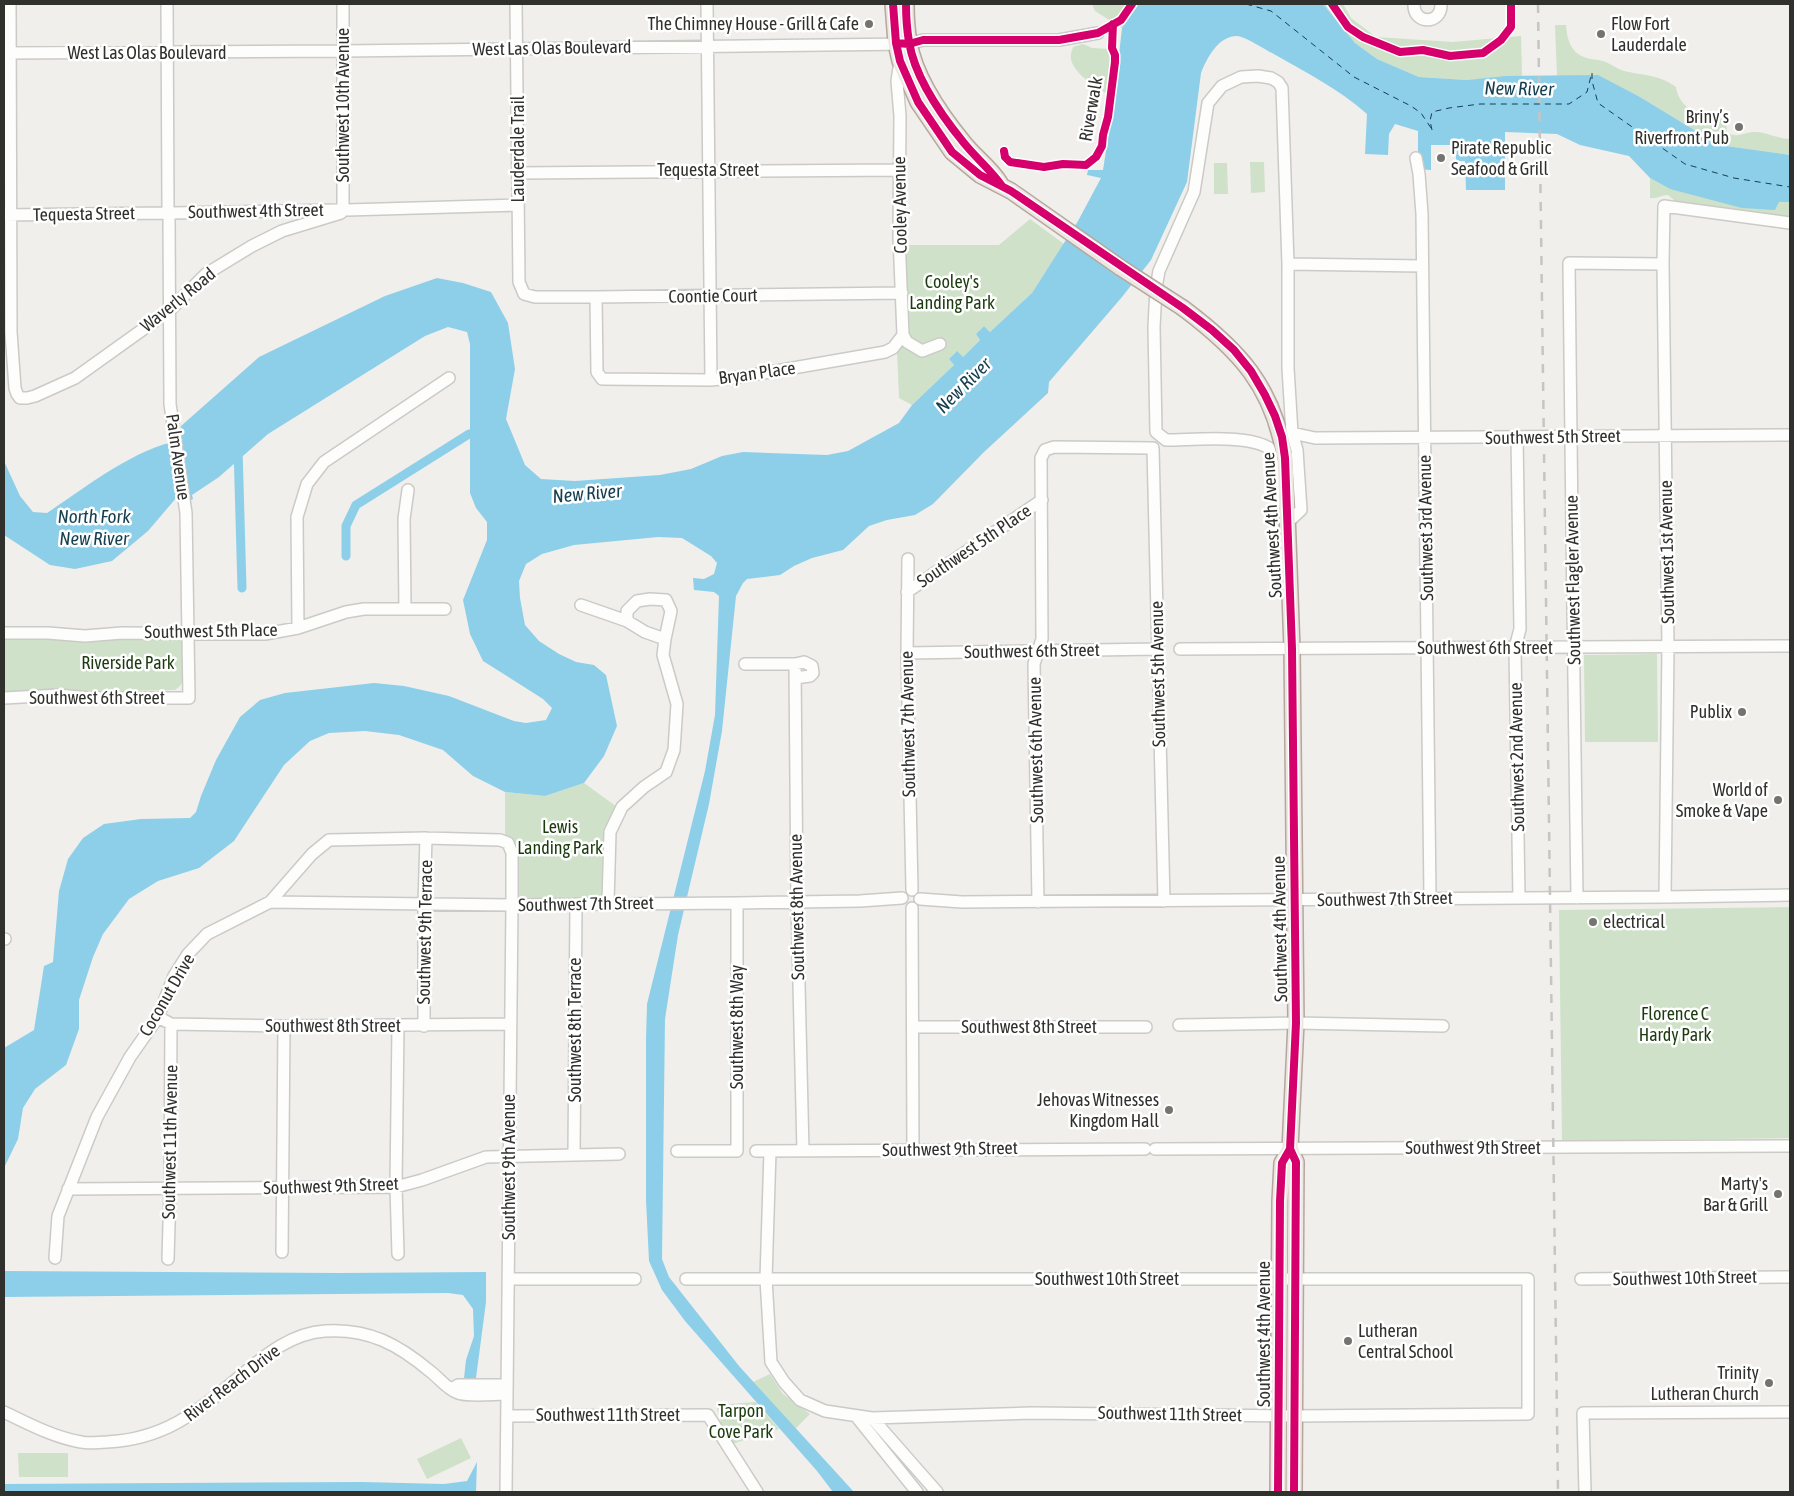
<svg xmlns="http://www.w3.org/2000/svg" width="1794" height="1496" viewBox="0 0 1794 1496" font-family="'Asap Condensed',sans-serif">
  <rect width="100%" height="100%" fill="#f0efec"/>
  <path fill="#cfe1c8" d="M 1092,4 L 1139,4 L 1122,28 L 1095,11 Z
    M 1323,4 L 1343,4 L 1351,18 L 1376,37 L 1453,42 L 1521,36 L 1522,76 L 1467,80 L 1419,77 L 1377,59 L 1355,43 Z
    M 1555,25 L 1566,25 C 1567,38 1570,52 1584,57 C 1590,60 1597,59 1603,61 C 1610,63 1617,69 1624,71 C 1644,76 1658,74 1676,87 C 1679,110 1705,120 1726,118 L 1727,133 C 1739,138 1742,133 1754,132 C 1765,131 1778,139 1790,139 L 1790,155 L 1719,145 L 1640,97 L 1598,76 L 1557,76 Z
    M 1083,44 L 1092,48 L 1109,49 L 1113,56 C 1108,69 1108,81 1110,95 C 1098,90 1073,73 1071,59 C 1070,55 1072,51 1073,47 Z
    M 1250,162 L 1264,162 L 1265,192 L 1251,193 Z
    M 1214,163 L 1227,163 L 1228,194 L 1214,194 Z
    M 1650,178 L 1670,189 L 1779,202 L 1790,202 L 1790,220 L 1730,211 L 1675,201 L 1668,195 C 1661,195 1657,199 1650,198 Z
    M 1030,219 L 1064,244 L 1032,293 L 990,332 L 984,326 L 976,334 L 980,340 L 963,357 L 956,352 L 949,359 L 954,365 L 912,405 L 899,398 L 897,351 L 905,245 L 999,245 Z
    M 4,638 L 181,638 L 186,644 C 185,660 190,681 175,690 L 4,693 Z
    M 1657,654 L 1658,742 L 1585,742 L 1584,655 Z
    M 584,783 L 617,807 L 604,828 L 604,900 L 517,901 L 517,844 L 505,835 L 505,792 L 545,796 Z
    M 1790,907 L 1790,1138 L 1562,1141 L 1559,910 Z
    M 770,1374 L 783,1394 L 810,1414 L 795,1429 L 753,1382 Z
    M 756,1402 L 779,1429 L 732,1444 L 722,1427 L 716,1405 Z
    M 461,1438 L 471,1458 L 427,1479 L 417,1459 Z
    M 18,1453 L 68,1453 L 68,1477 L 19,1477 Z"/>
  <path fill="#8dcfe9" d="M 1139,4 L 1323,4 L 1355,43 L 1377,59 L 1419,77 L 1467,80 L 1506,76 L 1598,75 L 1640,97 L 1719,145 L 1790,155 L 1790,202 L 1779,202 L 1775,210 L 1742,208 L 1670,189 L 1650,178 L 1629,156 L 1580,145 L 1557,134 L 1505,132 L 1505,190 L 1466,190 L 1465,161 L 1456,161 L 1456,145 L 1431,145 L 1431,170 L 1418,169 L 1418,131 L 1395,124 L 1389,134 L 1388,155 L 1365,154 L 1367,114 C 1339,89 1305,72 1272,53 C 1264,49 1246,37 1237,36 C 1218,36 1207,58 1201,73 L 1187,182 L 1151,260 L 1122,297 L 1049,382 L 1048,393 L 984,452 L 933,504 L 915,515 L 887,520 L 869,526 L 843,550 L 812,558 L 794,566 L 780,575 L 747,579 L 743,583 L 736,596 L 722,731 L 709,804 L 678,935 L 665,1019 L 662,1259 L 669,1277 L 739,1366 L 854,1492 L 833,1492 L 817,1471 L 685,1321 L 662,1290 L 649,1261 L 646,1200 L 646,1039 L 647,1004 L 705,771 L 715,715 L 719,596 L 714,592 L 694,590 L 693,578 L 704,579 L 714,574 L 717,563 L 711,556 L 682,538 L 658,537 L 574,545 L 542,554 L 526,564 L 519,581 L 520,598 L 525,625 L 539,641 L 559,654 L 576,662 L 594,665 L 606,675 L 617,726 L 604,756 L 584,783 L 545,796 L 505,792 L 473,776 L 443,750 L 399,735 L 365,731 L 329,733 L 310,741 L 284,765 L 234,841 L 199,868 L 158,881 L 129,899 L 103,934 L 93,957 L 79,1000 L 79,1029 L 66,1065 L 35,1089 L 23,1108 L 18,1139 L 4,1168 L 4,1048 L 34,1030 L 44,966 L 53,962 L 59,891 L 68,859 L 83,838 L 104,824 L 141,819 L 190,818 L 196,812 L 201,796 L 216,760 L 240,717 L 260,700 L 285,693 L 374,683 L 404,686 L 449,696 L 514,721 L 526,723 L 546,720 L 552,708 L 543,699 L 483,661 L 470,634 L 463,600 L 487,540 L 487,522 L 476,508 L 470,493 L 470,344 L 467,332 L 448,327 L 425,336 L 268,434 L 219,477 L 192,495 L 193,499 L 191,500 L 189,495 L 177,497 L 148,531 L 112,561 L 75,569 L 50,565 L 4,535 L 4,461 L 20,496 L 33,512 L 47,513 C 86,487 134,449 180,440 L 180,434 L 182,434 L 181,426 L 259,357 L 385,296 L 437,278 L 463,283 L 491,292 L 508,323 L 515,369 L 506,419 L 525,465 L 541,479 L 575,481 L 660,475 L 691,469 L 722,456 L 743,452 L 827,455 L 848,451 L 899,423 L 912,405 L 954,365 L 949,359 L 957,351 L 963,357 L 980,340 L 976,334 L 984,326 L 990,332 L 1032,293 L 1078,221 L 1101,178 L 1087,175 L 1088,170 L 1103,170 L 1114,99 L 1122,28 Z
    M 4,1271 L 339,1273 L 486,1272 L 486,1302 L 476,1378 L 464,1378 L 466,1360 L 474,1336 L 473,1309 L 463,1295 L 448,1293 L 4,1297 Z
    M 477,1462 L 476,1492 L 4,1492 L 4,1484 L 363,1482 L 444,1484 L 467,1481 Z"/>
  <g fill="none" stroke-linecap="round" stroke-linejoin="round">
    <path stroke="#8dcfe9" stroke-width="9" d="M 238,448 L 242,588
      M 346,556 L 346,526 L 356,505 L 469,434"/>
    <path stroke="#153f50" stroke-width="1" stroke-dasharray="6 5" stroke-linecap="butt" d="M 1246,4 L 1271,11 L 1354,77 L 1411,106 L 1421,113 L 1433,131
      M 1592,73 L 1592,81 L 1598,103 L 1685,164 L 1734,178 L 1790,187
      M 1432,130 L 1430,121 L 1432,112 L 1449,108 L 1480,104 L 1569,104 L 1587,92 L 1591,76"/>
    <g stroke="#cbcac7" stroke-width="14">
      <path id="minor" d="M 10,4 L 11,332 L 15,388 L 17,394 L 20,398 L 27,398 L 35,396 L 75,378 L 170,310 L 206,274 L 252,246 L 282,231 L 341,213
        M 167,4 L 168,209
        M 343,4 L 343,207
        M 516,4 L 519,282 L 524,294 L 535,297 L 596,297 L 902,293
        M 707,4 L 711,380
        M 1414,4 C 1413,25 1442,25 1441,4
        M 4,53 L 343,51 L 909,44 L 923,40 L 1059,40 L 1098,33
        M 900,61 L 897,81 L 900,116 L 899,236 L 903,335 L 907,342 L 922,351 L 940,344
        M 1416,158 L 1419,174 L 1422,214 L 1430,898
        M 518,173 L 899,170
        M 347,210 L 518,205
        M 172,213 L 337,210
        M 4,215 L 164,213
        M 1288,264 L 1422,266
        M 596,297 L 597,372 L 602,379 L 711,380 L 741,377 L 885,352 L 893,348 L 903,335
        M 1292,433 L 1315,438 L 1790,435
        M 1517,437 L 1520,629 L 1515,648 L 1519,898
        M 1282,500 L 1269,448 C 1247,434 1193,440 1166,440 L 1156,432 L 1154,327 L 1156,288 L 1159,271 L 1194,192 L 1208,103 L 1222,86 L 1241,77 L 1258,76 L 1271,78 L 1278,82 L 1282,88 L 1288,264 L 1288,368 L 1292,433 L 1297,450 L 1301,510 L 1288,522
        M 908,559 L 907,653 L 912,890
        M 907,592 L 1042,500
        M 650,599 L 666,600 L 671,611 L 665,639 L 645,632 L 627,621 L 627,611 L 637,601 Z
        M 581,605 L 627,621
        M 405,609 L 404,519 L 408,490
        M 298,628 L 297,517 L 307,484 L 324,462 L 449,378
        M 4,633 L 48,633 L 85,636 L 122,633 L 265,634 L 298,628 L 346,612 L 364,609 L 445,609
        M 1180,649 L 1790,646
        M 907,653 L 1157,649
        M 745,664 L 795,664 L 804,662 L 812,666 L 813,673 L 810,676 L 795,678
        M 795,664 L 797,901 L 803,1151
        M 4,698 L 59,695 L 89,698 L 189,698 L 186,513 L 170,404 L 169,216
        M 1665,897 L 1668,647 L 1663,264 L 1664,206 L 1790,223
        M 1577,898 C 1575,686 1570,475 1569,263 L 1663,264
        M 920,899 L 962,902 L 1665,897 L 1790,895
        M 270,902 L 512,905 L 737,903 L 860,901 L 902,898
        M 1038,902 L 1034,664 L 1042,639 L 1041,458 L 1045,450 L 1054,447 L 1153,448 L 1164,901
        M 608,903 L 610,832 L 622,807 L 644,787 L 666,772 L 674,750 L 677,704 L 663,655 L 665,639
        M 912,908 L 913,1150
        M 4,939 L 5,939
        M 158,1017 L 171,1024 L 284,1026 L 510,1024
        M 1179,1025 L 1296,1023 L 1443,1026
        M 424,1026 L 424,903 L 426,838
        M 913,1027 L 1146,1027
        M 1155,1149 L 1790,1146
        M 677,1151 L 737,1151 L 737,903
        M 756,1151 L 1145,1149
        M 574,1155 L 576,904
        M 68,1189 L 396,1187 L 422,1180 L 486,1157 L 619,1154
        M 282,1252 L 284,1026
        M 398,1254 L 396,1187 L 398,1026
        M 55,1258 L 58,1216 L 97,1117 L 130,1057 L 158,1017 L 174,976 L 188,954 L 207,934 L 270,902 L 312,854 L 329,840 L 426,838 L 500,840 L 508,843 L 512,853 L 512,905 L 506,1492
        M 168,1259 L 170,1189 L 171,1024
        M 509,1279 L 635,1279
        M 686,1279 C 967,1279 1247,1279 1528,1279 L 1528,1414 L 1294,1416 L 1032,1413 L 872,1418 L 825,1411 L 800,1400 L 784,1382 L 771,1362 L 766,1279 L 770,1151
        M 1581,1279 L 1790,1277
        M 451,1389 L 458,1385 L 507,1385
        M 4,1412 C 29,1424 53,1437 81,1442 C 89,1444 99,1442 107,1442 C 167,1439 199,1410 243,1374 C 266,1354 293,1333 325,1331 C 369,1328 399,1345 431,1372 C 439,1378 448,1390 458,1393 C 467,1397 495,1394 507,1394
        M 508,1416 L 708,1415 L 757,1492
        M 856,1416 L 917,1492
        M 872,1418 L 937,1492
        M 1585,1492 L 1583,1413 L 1790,1412"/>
    </g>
    <g stroke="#b5a79e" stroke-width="18">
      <path id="major" d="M 893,4 L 896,43 L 900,61 L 918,102 L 952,152 L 980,175 L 1011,191 L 1121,268
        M 906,4 C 906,16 907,30 909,42 C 915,78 941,115 964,143 C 975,157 990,167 1000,183
        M 1183,308 C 1239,350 1273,386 1285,458 L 1292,649 L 1296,1023 L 1290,1149 L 1296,1162 L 1294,1492
        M 1278,1492 L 1280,1201 L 1282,1163 L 1290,1149"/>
    </g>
    <use href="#minor" stroke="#fdfdfc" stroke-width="11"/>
    <use href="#major" stroke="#ede6e1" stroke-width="15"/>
    <path stroke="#c6c5c4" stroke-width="2.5" stroke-dasharray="9 9" stroke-linecap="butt" d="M 1538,4 L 1558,1492"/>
    <g stroke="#b5a79e" stroke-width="18" stroke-linecap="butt">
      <path id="major-bridge" d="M 1121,268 L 1183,308"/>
    </g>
    <use href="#major-bridge" stroke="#ede6e1" stroke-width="15"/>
    <g stroke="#fff" stroke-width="11">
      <path id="cycleway" d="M 893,4 L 896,43 L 900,61 L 918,102 L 952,152 L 980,175 L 1011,191 L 1183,308 L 1212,330 L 1234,350 L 1251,371 L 1265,395 L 1275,416 L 1282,437 L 1285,458 L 1292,649 L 1296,1023 L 1290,1149 L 1296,1162 L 1294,1492
        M 906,4 C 906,16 907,30 909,42 C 915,78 941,115 964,143 C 976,158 991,170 1002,186
        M 1332,4 L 1348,27 L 1363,37 L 1400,52 L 1423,50 L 1450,56 L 1483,53 L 1501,40 L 1511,27 L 1511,4
        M 896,43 L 909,44 L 923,40 L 1059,40 L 1098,33 L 1121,20 L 1132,4
        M 1004,151 L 1005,157 L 1010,162 L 1044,167 L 1063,164 L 1086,165 L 1096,157 L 1102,146 L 1103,135 L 1108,117 L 1115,62 L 1115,55 L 1112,48 L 1113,24
        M 1278,1492 L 1280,1201 L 1282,1163 L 1290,1149"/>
    </g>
    <use href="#cycleway" stroke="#d6006c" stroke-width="8"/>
  </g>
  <g fill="#737370" stroke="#fff" stroke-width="2">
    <circle cx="869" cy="24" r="5"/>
    <circle cx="1601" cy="34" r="5"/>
    <circle cx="1739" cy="127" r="5"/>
    <circle cx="1441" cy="158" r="5"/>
    <circle cx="1742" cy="712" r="5"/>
    <circle cx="1778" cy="800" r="5"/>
    <circle cx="1593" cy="922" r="5"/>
    <circle cx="1169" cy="1110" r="5"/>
    <circle cx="1778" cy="1194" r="5"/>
    <circle cx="1348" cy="1341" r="5"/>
    <circle cx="1769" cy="1383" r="5"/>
  </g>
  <g text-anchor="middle" stroke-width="5" stroke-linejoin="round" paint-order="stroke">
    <g font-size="18" fill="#30302d" stroke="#fff" text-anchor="end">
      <text x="859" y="30">The Chimney House - Grill &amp; Cafe</text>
      <text x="1611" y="30" text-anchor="start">Flow Fort<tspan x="1611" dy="21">Lauderdale</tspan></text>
      <text x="1729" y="123">Briny’s<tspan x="1729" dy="21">Riverfront Pub</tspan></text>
      <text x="1451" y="154" text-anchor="start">Pirate Republic<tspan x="1451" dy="21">Seafood &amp; Grill</tspan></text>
      <text x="1732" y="718">Publix</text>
      <text x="1768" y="796">World of<tspan x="1768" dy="21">Smoke &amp; Vape</tspan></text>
      <text x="1603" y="928" text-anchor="start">electrical</text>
      <text x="1159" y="1106">Jehovas Witnesses<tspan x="1159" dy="21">Kingdom Hall</tspan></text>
      <text x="1768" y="1190">Marty's<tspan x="1768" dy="21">Bar &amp; Grill</tspan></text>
      <text x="1358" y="1337" text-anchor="start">Lutheran<tspan x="1358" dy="21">Central School</tspan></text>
      <text x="1759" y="1379">Trinity<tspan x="1759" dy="21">Lutheran Church</tspan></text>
    </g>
    <g font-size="18" fill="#30302d" stroke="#fff">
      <text transform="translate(552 48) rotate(-1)" y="6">West Las Olas Boulevard</text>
      <text x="147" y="59">West Las Olas Boulevard</text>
      <text transform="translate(343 105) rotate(-90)" y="6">Southwest 10th Avenue</text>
      <text transform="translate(1091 109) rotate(-80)" y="6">Riverwalk</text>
      <text transform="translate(518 149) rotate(-90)" y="6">Lauderdale Trail</text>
      <text x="708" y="176">Tequesta Street</text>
      <text transform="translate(900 205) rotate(-91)" y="6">Cooley Avenue</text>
      <text transform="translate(256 211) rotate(-1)" y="6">Southwest 4th Street</text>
      <text transform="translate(84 214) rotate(-1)" y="6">Tequesta Street</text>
      <text transform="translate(713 296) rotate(-1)" y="6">Coontie Court</text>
      <text transform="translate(178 300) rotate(-39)" y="6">Waverly Road</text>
      <text transform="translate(757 373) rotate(-8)" y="6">Bryan Place</text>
      <text transform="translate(1553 437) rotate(-1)" y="6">Southwest 5th Street</text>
      <text transform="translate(178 457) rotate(82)" y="6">Palm Avenue</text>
      <text transform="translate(1272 525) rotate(-93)" y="6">Southwest 4th Avenue</text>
      <text transform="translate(1426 528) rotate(-91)" y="6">Southwest 3rd Avenue</text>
      <text transform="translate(974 546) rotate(-34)" y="6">Southwest 5th Place</text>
      <text transform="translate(1667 552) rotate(-91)" y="6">Southwest 1st Avenue</text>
      <text transform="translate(1573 580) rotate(-91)" y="6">Southwest Flagler Avenue</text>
      <text transform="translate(211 631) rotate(-1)" y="6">Southwest 5th Place</text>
      <text x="1485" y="654">Southwest 6th Street</text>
      <text transform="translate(1032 651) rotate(-1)" y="6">Southwest 6th Street</text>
      <text transform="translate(1158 674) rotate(-91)" y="6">Southwest 5th Avenue</text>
      <text x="97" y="704">Southwest 6th Street</text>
      <text transform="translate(908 724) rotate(-91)" y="6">Southwest 7th Avenue</text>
      <text transform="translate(1036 750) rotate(-91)" y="6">Southwest 6th Avenue</text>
      <text transform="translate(1517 757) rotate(-91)" y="6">Southwest 2nd Avenue</text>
      <text transform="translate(1385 899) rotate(-1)" y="6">Southwest 7th Street</text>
      <text transform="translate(586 904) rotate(-1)" y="6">Southwest 7th Street</text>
      <text transform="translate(797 907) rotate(-91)" y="6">Southwest 8th Avenue</text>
      <text transform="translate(1280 929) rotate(-91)" y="6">Southwest 4th Avenue</text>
      <text transform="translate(425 932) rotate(-89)" y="6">Southwest 9th Terrace</text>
      <text transform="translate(167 995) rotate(-60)" y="6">Coconut Drive</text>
      <text x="333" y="1032">Southwest 8th Street</text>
      <text transform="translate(737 1027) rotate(-90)" y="6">Southwest 8th Way</text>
      <text x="1029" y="1033">Southwest 8th Street</text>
      <text transform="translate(575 1030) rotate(-90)" y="6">Southwest 8th Terrace</text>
      <text transform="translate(170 1142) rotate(-89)" y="6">Southwest 11th Avenue</text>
      <text x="1473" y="1154">Southwest 9th Street</text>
      <text transform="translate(950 1149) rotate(-1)" y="6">Southwest 9th Street</text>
      <text transform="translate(509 1167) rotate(-90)" y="6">Southwest 9th Avenue</text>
      <text transform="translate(331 1186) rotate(-2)" y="6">Southwest 9th Street</text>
      <text transform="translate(1685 1278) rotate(-1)" y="6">Southwest 10th Street</text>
      <text x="1107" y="1285">Southwest 10th Street</text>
      <text transform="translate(1264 1334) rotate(-90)" y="6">Southwest 4th Avenue</text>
      <text transform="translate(232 1383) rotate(-37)" y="6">River Reach Drive</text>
      <text transform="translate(1170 1414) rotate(1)" y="6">Southwest 11th Street</text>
      <text x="608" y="1421">Southwest 11th Street</text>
    </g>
    <g font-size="18" fill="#1b3b0e" stroke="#fff">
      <text x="952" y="288">Cooley's<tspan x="952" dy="21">Landing Park</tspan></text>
      <text x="128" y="669">Riverside Park</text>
      <text x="560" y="833">Lewis<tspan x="560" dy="21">Landing Park</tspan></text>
      <text x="1675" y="1020">Florence C<tspan x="1675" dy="21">Hardy Park</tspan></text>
      <text x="741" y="1417">Tarpon<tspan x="741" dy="21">Cove Park</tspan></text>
    </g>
    <g font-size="19" font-style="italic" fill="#153f50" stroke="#fff">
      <text transform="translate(1519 88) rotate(1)" y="7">New River</text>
      <text transform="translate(963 385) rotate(-45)" y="7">New River</text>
      <text transform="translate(587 493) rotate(-5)" y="7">New River</text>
      <text x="94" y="523">North Fork<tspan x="94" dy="22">New River</tspan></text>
    </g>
  </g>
  <rect width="1794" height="1496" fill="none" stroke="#30302d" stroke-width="10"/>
</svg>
